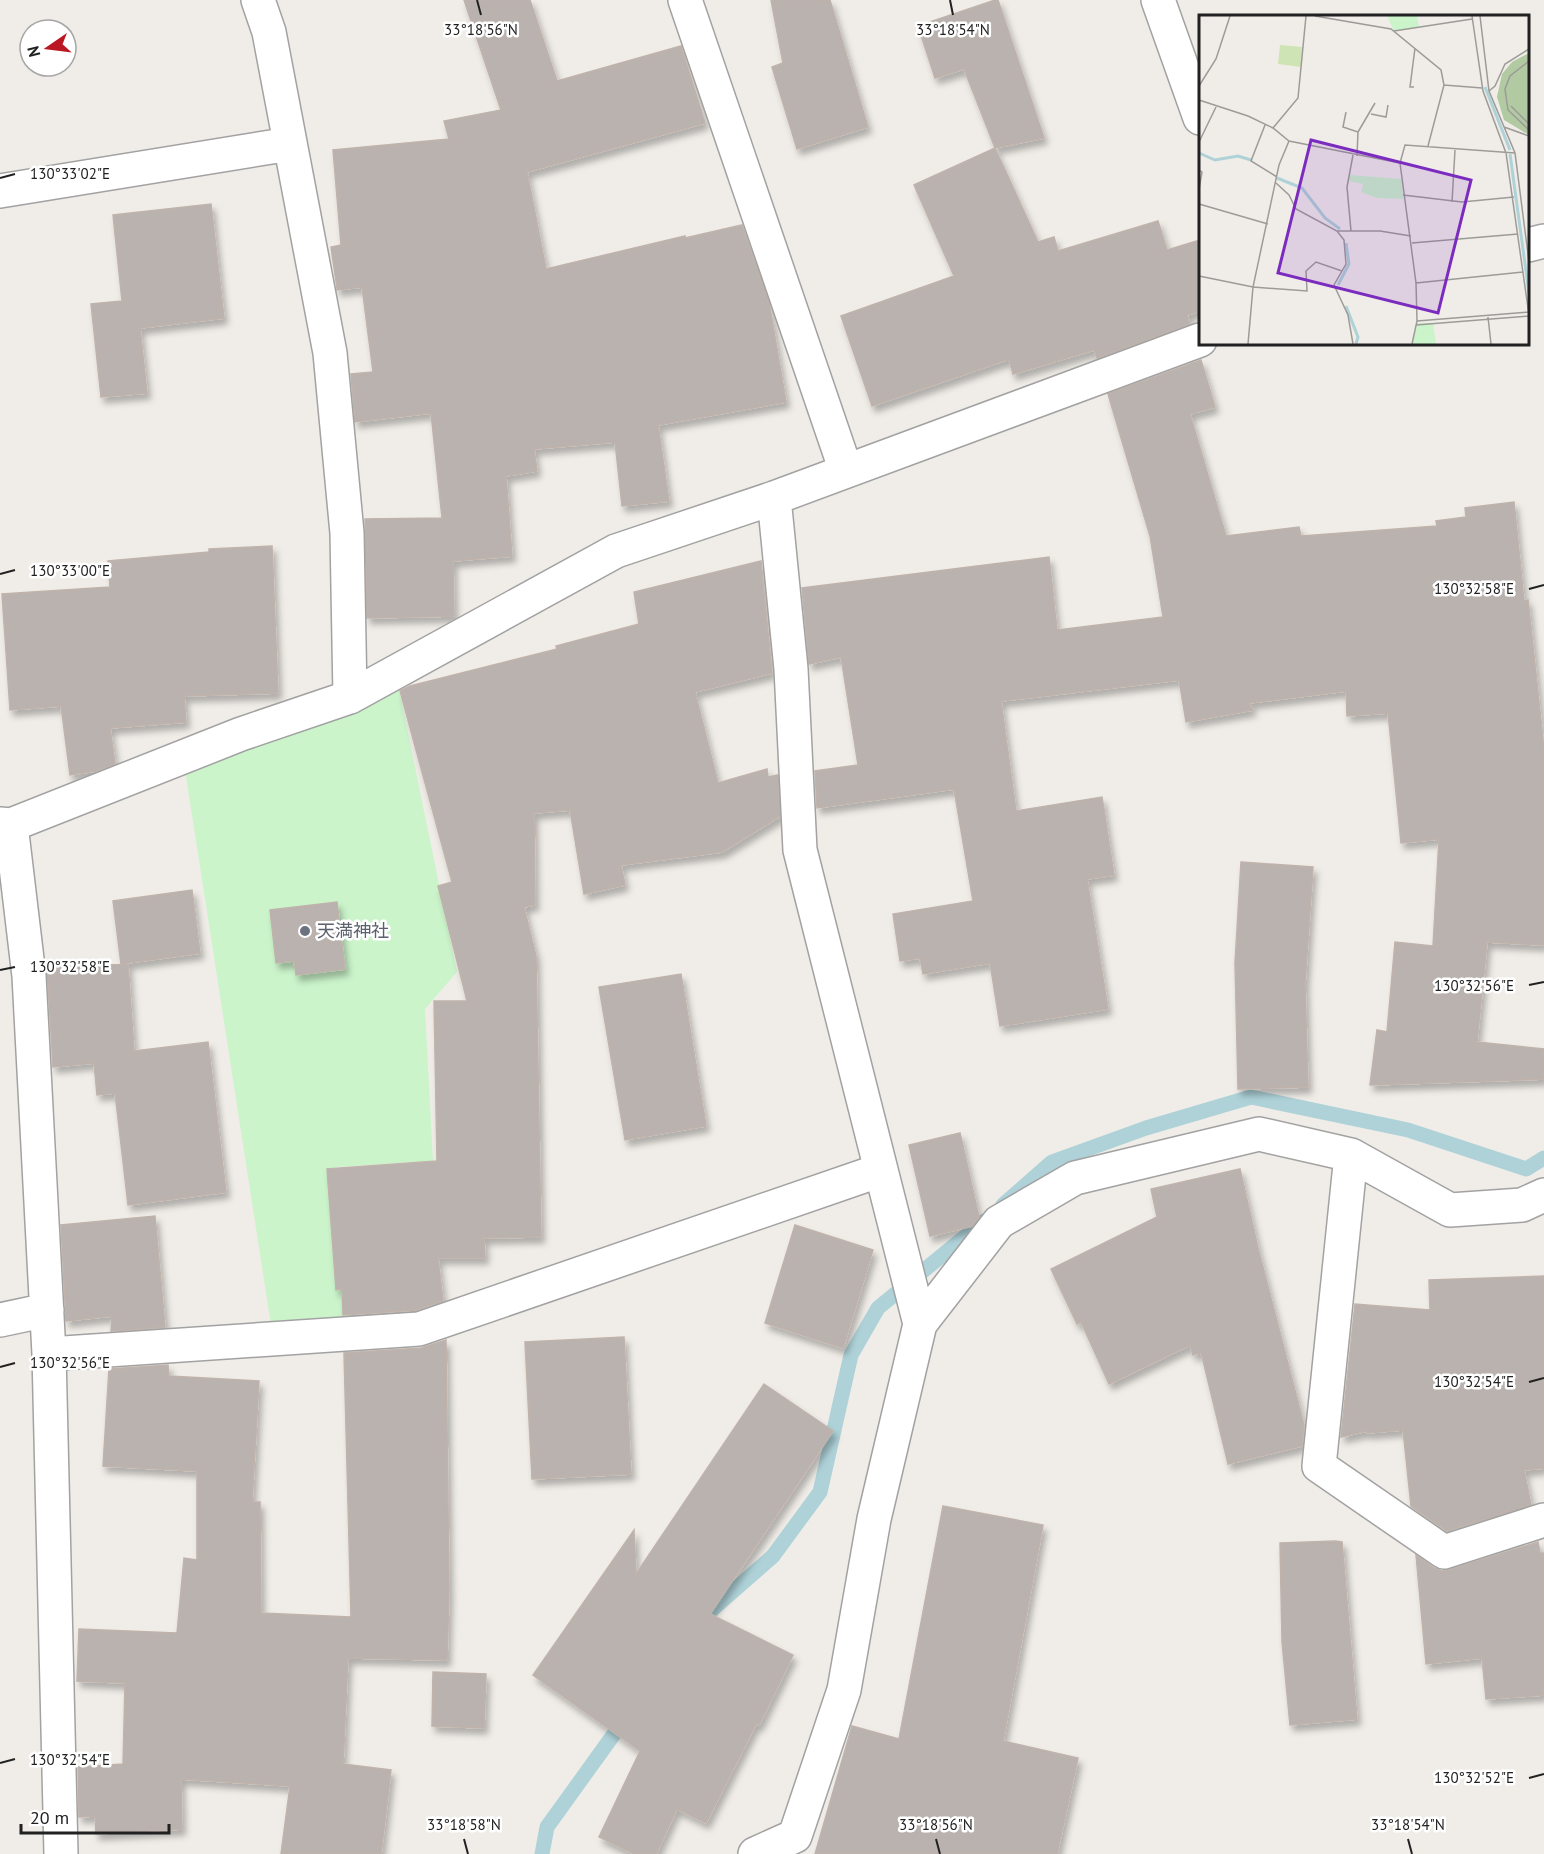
<svg xmlns="http://www.w3.org/2000/svg" width="1544" height="1854" viewBox="0 0 1544 1854" font-family="'PT Sans','Noto Sans JP',sans-serif">
  <defs>
    <filter id="shadow"><feDropShadow dx="3.5" dy="6" stdDeviation="3" flood-color="#0004"/></filter>
  </defs>
  <rect width="100%" height="100%" fill="#f0ede8"/>
  <path fill="#cbf4cb" d="M 399,689 L 457,972 L 425,1009 L 433,1161 L 336,1167 L 348,1334 L 273,1338 L 183,757 Z"/>
  <g fill="none" stroke-linecap="round" stroke-linejoin="round">
    <path stroke="#aed2d8" stroke-width="15" d="M 1048,1171 L 1052,1162 L 1146,1128 L 1251,1097 L 1408,1130 L 1526,1169 L 1544,1158
      M 1003,1205 L 1052,1162
      M 699,1621 L 773,1556 L 820,1492 L 851,1355 L 878,1308 L 984,1221
      M 542,1854 L 547,1827 L 627,1716"/>
  </g>
  <path fill="#b9b2ae" stroke="#c0b3ac" stroke-width="1.5" filter="url(#shadow)" d="M 464,0 L 530,0 L 557,81 L 681,46 L 705,123 L 527,172 L 546,269 L 685,236 L 685,238 L 742,225 L 769,302 L 786,402 L 658,425 L 669,501 L 622,506 L 615,442 L 534,449 L 537,471 L 506,476 L 512,556 L 453,561 L 454,616 L 367,618 L 365,519 L 442,518 L 431,413 L 355,422 L 351,374 L 373,372 L 362,287 L 337,290 L 337,288 L 331,247 L 341,245 L 333,150 L 449,139 L 444,121 L 501,110 Z
    M 771,0 L 830,0 L 868,127 L 797,149 L 772,67 L 783,63 Z
    M 995,0 L 998,0 L 1044,138 L 995,148 L 964,69 L 935,78 L 918,26 Z
    M 995,148 L 1038,242 L 1054,237 L 1058,251 L 1158,221 L 1167,250 L 1200,240 L 1200,311 L 1187,315 L 1190,324 L 1097,358 L 1094,350 L 1013,374 L 1009,359 L 872,406 L 841,316 L 954,276 L 914,185 Z
    M 211,204 L 224,318 L 140,328 L 147,393 L 101,397 L 91,304 L 122,301 L 113,215 Z
    M 1201,360 L 1215,407 L 1190,414 L 1226,536 L 1299,527 L 1301,536 L 1437,526 L 1436,521 L 1466,517 L 1465,508 L 1514,502 L 1524,601 L 1528,600 L 1544,749 L 1544,945 L 1487,942 L 1477,1042 L 1544,1049 L 1544,1079 L 1370,1085 L 1377,1030 L 1387,1032 L 1395,942 L 1433,946 L 1439,839 L 1401,843 L 1388,713 L 1347,716 L 1346,691 L 1249,703 L 1253,710 L 1186,722 L 1179,680 L 1001,701 L 1016,811 L 1102,797 L 1114,875 L 1087,879 L 1108,1009 L 1000,1026 L 990,963 L 923,974 L 920,958 L 900,961 L 893,914 L 973,901 L 954,789 L 817,808 L 815,771 L 858,765 L 841,657 L 809,664 L 802,588 L 1049,557 L 1057,630 L 1163,617 L 1150,536 L 1108,394 Z
    M 272,546 L 278,693 L 184,696 L 186,722 L 110,728 L 115,764 L 96,771 L 70,775 L 61,706 L 10,710 L 2,594 L 110,587 L 108,561 L 209,552 L 209,549 Z
    M 761,561 L 772,673 L 695,692 L 718,783 L 767,769 L 768,777 L 778,775 L 780,816 L 722,852 L 621,865 L 625,885 L 584,894 L 570,810 L 534,813 L 535,905 L 524,907 L 536,956 L 541,1237 L 484,1238 L 485,1258 L 438,1258 L 443,1301 L 415,1310 L 343,1315 L 342,1289 L 336,1290 L 327,1169 L 437,1161 L 434,1001 L 467,1001 L 438,886 L 452,882 L 400,691 L 410,686 L 557,649 L 556,646 L 639,624 L 634,592 Z
    M 1241,862 L 1313,867 L 1305,984 L 1308,1087 L 1238,1089 L 1235,963 Z
    M 192,890 L 200,953 L 121,964 L 113,901 Z
    M 337,902 L 345,969 L 296,975 L 294,961 L 276,963 L 270,910 Z
    M 128,964 L 134,1051 L 208,1042 L 226,1192 L 128,1205 L 115,1093 L 97,1095 L 94,1063 L 53,1067 L 47,967 Z
    M 681,974 L 706,1126 L 625,1140 L 599,987 Z
    M 960,1133 L 979,1217 L 972,1226 L 930,1236 L 909,1145 Z
    M 1240,1169 L 1258,1248 L 1304,1425 L 1302,1446 L 1228,1464 L 1201,1352 L 1193,1355 L 1190,1345 L 1109,1384 L 1081,1322 L 1077,1324 L 1051,1269 L 1157,1217 L 1151,1189 Z
    M 155,1216 L 165,1327 L 111,1331 L 112,1316 L 66,1321 L 61,1225 Z
    M 795,1225 L 873,1250 L 843,1348 L 765,1323 Z
    M 1544,1276 L 1544,1468 L 1524,1470 L 1531,1505 L 1447,1531 L 1411,1506 L 1403,1430 L 1367,1433 L 1367,1431 L 1341,1437 L 1355,1304 L 1430,1310 L 1429,1280 Z
    M 624,1337 L 631,1474 L 532,1479 L 525,1342 Z
    M 446,1340 L 449,1591 L 447,1660 L 348,1658 L 343,1764 L 391,1770 L 381,1854 L 281,1854 L 290,1786 L 181,1779 L 182,1829 L 96,1834 L 95,1816 L 79,1817 L 78,1767 L 123,1764 L 125,1683 L 77,1681 L 79,1629 L 177,1633 L 184,1558 L 197,1560 L 197,1471 L 103,1466 L 109,1369 L 168,1365 L 169,1376 L 259,1381 L 252,1502 L 260,1502 L 261,1613 L 351,1617 L 344,1353 L 421,1348 Z
    M 764,1384 L 833,1431 L 710,1614 L 793,1655 L 759,1725 L 756,1724 L 706,1823 L 677,1809 L 656,1854 L 634,1854 L 599,1837 L 640,1751 L 533,1675 L 634,1530 L 636,1574 Z
    M 943,1506 L 1043,1525 L 1003,1741 L 1078,1758 L 1057,1854 L 815,1854 L 852,1726 L 899,1739 Z
    M 1335,1541 L 1342,1542 L 1357,1719 L 1290,1725 L 1282,1642 L 1280,1543 Z
    M 1538,1542 L 1540,1553 L 1544,1553 L 1544,1695 L 1486,1699 L 1482,1658 L 1426,1664 L 1416,1555 L 1434,1568 L 1442,1571 L 1449,1570 Z
    M 433,1672 L 486,1674 L 484,1728 L 432,1726 Z"/>
  <g fill="none" stroke-linecap="round" stroke-linejoin="round">
    <g stroke="#a2a2a2" stroke-width="36">
      <path id="minor" d="M 258,0 L 269,32 L 330,353 L 347,533 L 350,697
        M 685,0 L 846,471
        M 1158,0 L 1200,118
        M 0,191 L 290,144
        M 1528,245 L 1544,241
        M 774,498 L 791,669 L 800,850 L 920,1324
        M 0,824 L 11,825 L 241,734 L 350,697 L 616,551 L 774,498 L 1200,340
        M 11,825 L 29,976 L 49,1354 L 61,1854
        M 1351,1155 L 1319,1466 L 1444,1552 L 1544,1520
        M 0,1320 L 47,1310
        M 49,1354 L 419,1329 L 881,1170
        M 755,1854 L 795,1836 L 844,1690 L 874,1519 L 920,1324 L 999,1222 L 1075,1178 L 1259,1134 L 1351,1155 L 1450,1210 L 1522,1205 L 1544,1195"/>
    </g>
    <use href="#minor" stroke="#fff" stroke-width="33"/>
  </g>
  <path fill="none" stroke="#212121" stroke-width="2" d="M 477,0 L 481,15M 950,0 L 953,15M 0,178 L 15,174M 0,574 L 15,570M 1529,589 L 1544,585M 0,970 L 15,967M 1529,985 L 1544,982M 0,1367 L 15,1363M 1529,1382 L 1544,1378M 0,1763 L 15,1759M 1529,1778 L 1544,1774M 464,1839 L 468,1854M 936,1839 L 940,1854M 1408,1839 L 1412,1854"/>
  <circle fill="#6b7280" stroke="#fff" stroke-width="2" cx="305" cy="931" r="6"/>
  <g text-anchor="middle" stroke-width="5" stroke-linejoin="round" paint-order="stroke">
    <g font-size="18" fill="#5b616d" stroke="#fff" text-anchor="start">
      <text x="317" y="937">天満神社</text>
    </g>
  </g>
  <g transform="translate(1199 15)">
    <rect width="330" height="330" fill="#f0ede8"/>
    <path d="M 81,30 L 103,32 L 102,52 L 79,49 Z" fill="#cfe4b4"/>
    <path d="M 330,38 L 330,120 L 305,105 L 298,82 L 303,59 L 313,47 Z" fill="#b1caa2"/>
    <path d="M 188,1 L 218,1 L 220,12 L 195,16 ZM 151,160 L 203,164 L 204,184 L 178,183 L 162,177 L 164,169 L 149,166 ZM 218,308 L 234,308 L 237,329 L 213,329 Z" fill="#cbf4cb"/>
    <path fill="none" stroke="#aed2d8" stroke-width="3" d="M 286,72 L 311,135M 0,138 L 16,145 L 39,141 L 52,145M 311,139 L 330,278M 78,163 L 103,173 L 126,203 L 141,214M 139,270 L 150,249 L 147,228M 147,291 L 159,322 L 157,329"/>
    <path fill="none" stroke="#9d9b98" stroke-width="1.5" d="M 116,1 L 192,14 L 242,55 L 245,70 L 229,131M 273,1 L 284,76 L 307,138 L 330,300M 281,1 L 290,76 L 316,138 L 330,247M 195,16 L 273,4M 330,46 L 311,61 L 306,74 L 309,95 L 330,115M 245,70 L 283,73M 0,71 L 17,44 L 31,1M 215,72 L 211,72 L 216,33M 290,76 L 296,71 L 306,49 L 330,34M 0,85 L 49,101 L 74,113 L 90,126 L 201,148M 312,91 L 330,109M 147,97 L 144,112 L 159,117 L 158,141M 172,99 L 187,102 L 189,90M 66,110 L 52,146 L 78,162M 305,112 L 330,121M 74,113 L 99,83 L 107,1M 159,117 L 176,88M 0,127 L 17,92M 0,155 L 3,157 L 0,174M 77,168 L 90,180 L 97,194 L 138,216 L 145,225 L 147,249 L 135,270 L 149,300 L 154,329M 204,180 L 263,187 L 315,182M 253,187 L 256,135M 0,189 L 69,209M 138,216 L 181,216 L 212,221M 152,216 L 148,172 L 154,140M 213,228 L 319,219M 0,261 L 54,272 L 108,276 L 107,256 L 117,247 L 143,256M 217,268 L 324,257M 289,302 L 292,329M 218,306 L 330,297M 217,310 L 330,301M 49,329 L 54,272 L 80,150 L 90,126M 213,329 L 218,306 L 217,268 L 201,148 L 206,130 L 316,138"/>
    <path fill="#7b2cbf" fill-opacity="0.15" stroke="#7b2cbf" stroke-width="3" d="M 112,125 L 272,165 L 239,298 L 79,258 Z"/>
    <rect width="330" height="330" fill="none" stroke="#212121" stroke-width="3"/>
  </g>
  <g font-size="15" text-anchor="middle" fill="#212121" stroke="#fff" stroke-width="5" stroke-linejoin="round" paint-order="stroke">
    <text x="481" y="35">33°18'56"N</text>
    <text x="953" y="35">33°18'54"N</text>
    <text x="70" y="179">130°33'02"E</text>
    <text x="70" y="576">130°33'00"E</text>
    <text x="1474" y="594">130°32'58"E</text>
    <text x="70" y="972">130°32'58"E</text>
    <text x="1474" y="991">130°32'56"E</text>
    <text x="70" y="1368">130°32'56"E</text>
    <text x="1474" y="1387">130°32'54"E</text>
    <text x="70" y="1765">130°32'54"E</text>
    <text x="1474" y="1783">130°32'52"E</text>
    <text x="464" y="1830">33°18'58"N</text>
    <text x="936" y="1830">33°18'56"N</text>
    <text x="1408" y="1830">33°18'54"N</text>
  </g>
  <g transform="translate(48 48) rotate(256)"><circle r="28" fill="#ffffff" stroke="#a6a6a6" stroke-width="1.5"/>
  <path d="M0-4.5L10 22L0 15L-10 22Z" fill="#ba1723"/>
  <text y="-9" font-size="16" font-weight="bold" text-anchor="middle" fill="#212121">N</text>
  </g>
  <path d="M21 1824v9h148v-9" fill="none" stroke="#212121" stroke-width="3"/>
  <text x="30" y="1824" font-size="18" fill="#212121" stroke="#ffffff" stroke-width="4.5" paint-order="stroke">20 m</text>
</svg>
